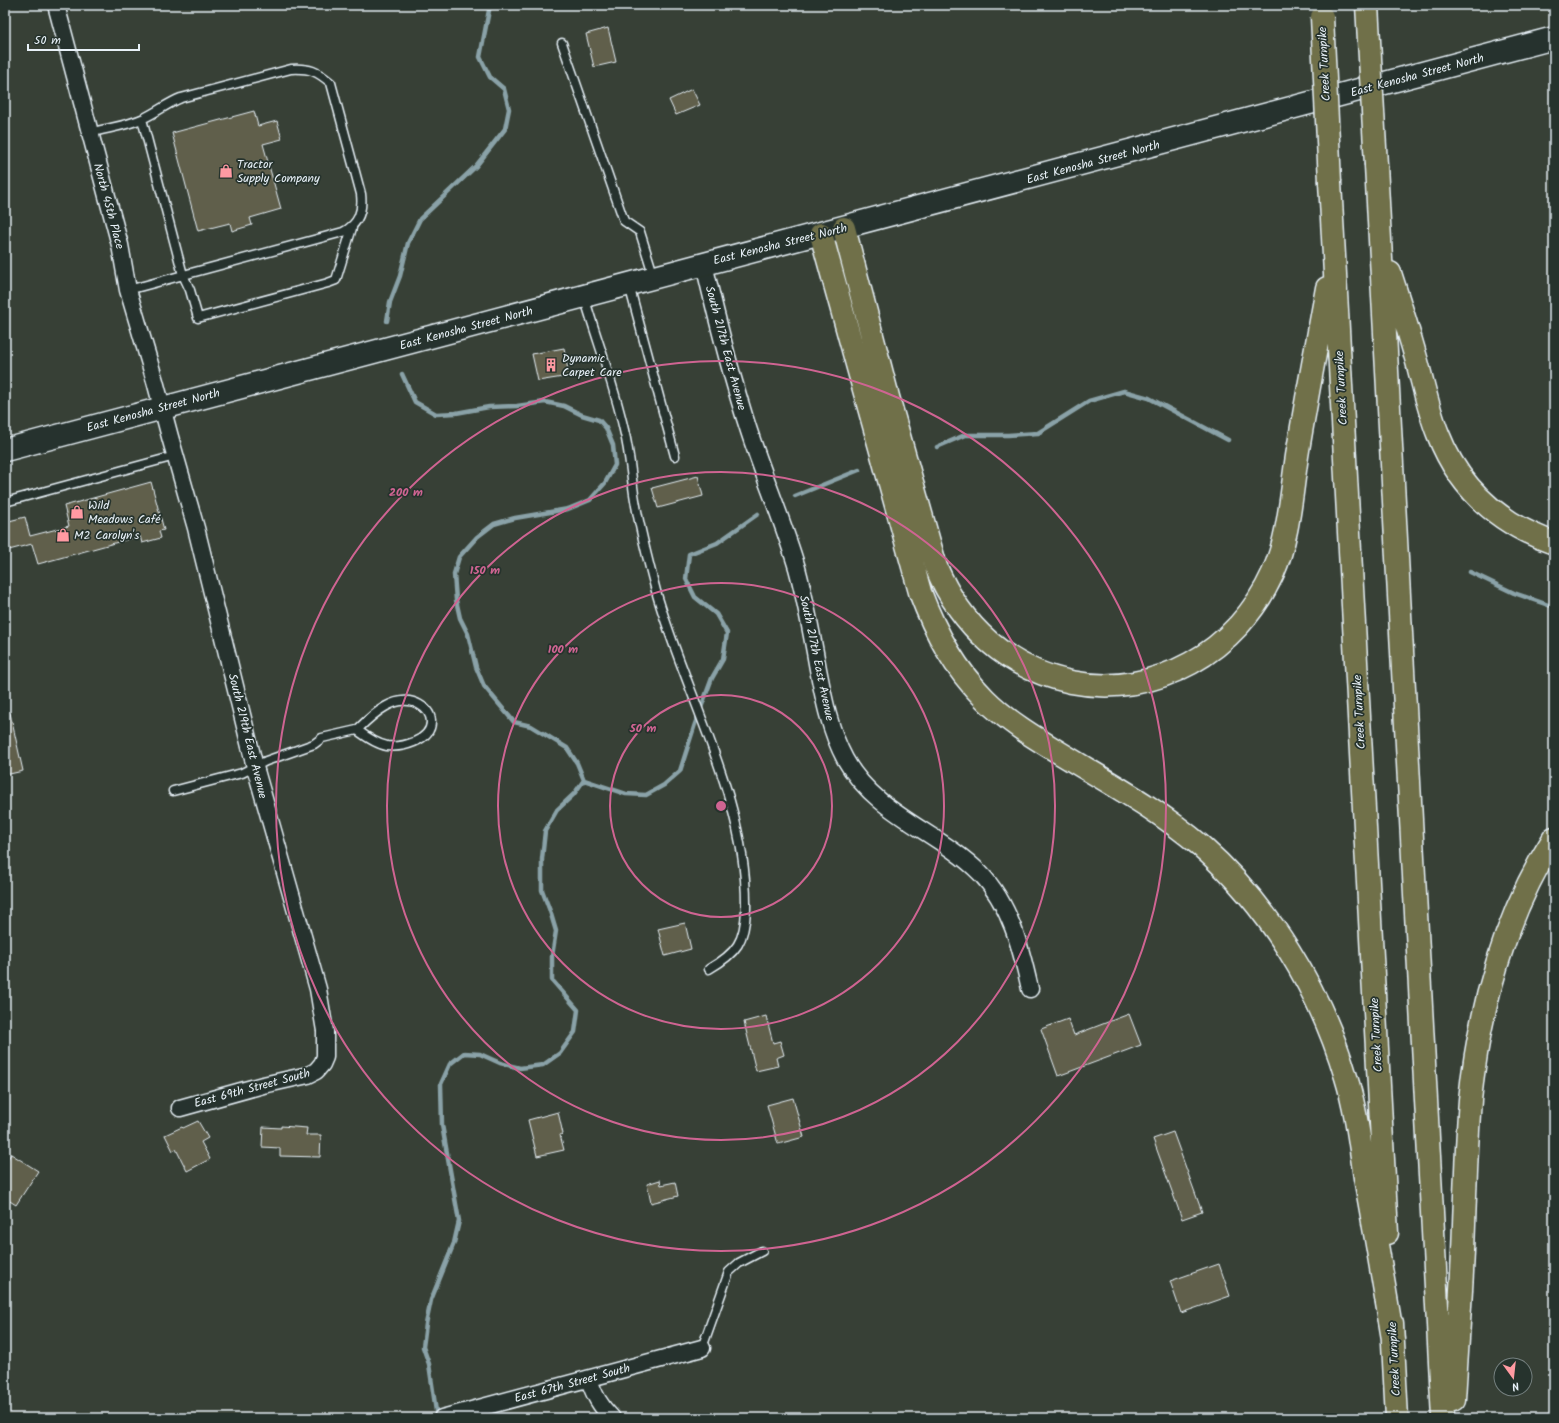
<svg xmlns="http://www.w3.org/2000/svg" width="1559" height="1423" viewBox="0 0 1559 1423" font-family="Kalam,sans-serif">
  <rect width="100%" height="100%" fill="#374036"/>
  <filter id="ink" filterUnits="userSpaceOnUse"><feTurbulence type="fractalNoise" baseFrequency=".025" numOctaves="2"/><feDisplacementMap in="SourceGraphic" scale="8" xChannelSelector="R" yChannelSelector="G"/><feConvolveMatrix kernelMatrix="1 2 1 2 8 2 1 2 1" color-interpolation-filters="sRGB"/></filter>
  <g filter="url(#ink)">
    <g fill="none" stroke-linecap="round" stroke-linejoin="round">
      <path stroke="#8aa2a8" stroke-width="4.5" d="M 387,321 L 390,302 L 400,276 L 408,243 L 420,219 L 476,166 L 505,129 L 509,109 L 504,89 L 490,77 L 480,57 L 490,5
        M 402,374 L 415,402 L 436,414 L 456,413 L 489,407 L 517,406 L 545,402 L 564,406 L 582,415 L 599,420 L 606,428 L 613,445 L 615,465 L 605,483 L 590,500 L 568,509 L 515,518 L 494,524 L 477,537 L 459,557 L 454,574 L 456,600 L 460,618 L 468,634 L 476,667 L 484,686 L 514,722 L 531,726 L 567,748 L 577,763 L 584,780 L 626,794 L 646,795 L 664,785 L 680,771 L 695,724 L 712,678 L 723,659 L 727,633 L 716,614 L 695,597 L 686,579 L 689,554 L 717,543 L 758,514
        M 937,447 L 965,435 L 1008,435 L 1038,433 L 1089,401 L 1124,391 L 1149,398 L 1228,440
        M 795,496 L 859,470
        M 1470,572 L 1514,593 L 1554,607
        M 437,1418 L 429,1364 L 423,1347 L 426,1324 L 431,1300 L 454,1243 L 459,1221 L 442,1125 L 441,1084 L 450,1064 L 464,1053 L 480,1054 L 500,1063 L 520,1068 L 543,1065 L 560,1053 L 575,1032 L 578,1010 L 552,980 L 552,956 L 556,931 L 550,911 L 542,890 L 542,859 L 545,831 L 557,810 L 574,794 L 584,780"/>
    </g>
    <path fill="#605f4b" stroke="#e8f1f8" d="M 608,28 L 616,62 L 594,67 L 586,34 Z
      M 692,89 L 700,105 L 676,115 L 669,100 Z
      M 254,111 L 258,126 L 277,121 L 282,139 L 263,144 L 281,209 L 250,218 L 252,225 L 232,231 L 230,223 L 198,231 L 172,133 Z
      M 564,348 L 569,376 L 538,381 L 532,354 Z
      M 698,476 L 703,496 L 658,508 L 652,488 Z
      M 151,482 L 164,530 L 159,531 L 161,538 L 142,543 L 140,536 L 38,564 L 32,544 L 5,551 L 5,522 L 25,517 L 30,536 L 69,526 L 64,506 Z
      M 10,713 L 23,771 L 5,775 L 5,714 Z
      M 685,923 L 691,949 L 665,956 L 658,929 Z
      M 1129,1014 L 1141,1045 L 1058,1076 L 1041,1029 L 1068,1019 L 1074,1035 Z
      M 766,1016 L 773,1043 L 780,1041 L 784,1055 L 776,1058 L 778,1066 L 756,1071 L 744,1022 Z
      M 793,1098 L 804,1137 L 778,1144 L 767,1105 Z
      M 558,1112 L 563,1134 L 560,1135 L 564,1150 L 537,1156 L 528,1120 Z
      M 198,1121 L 208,1138 L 201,1142 L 210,1159 L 187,1171 L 176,1149 L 173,1151 L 165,1135 L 182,1127 L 183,1128 Z
      M 281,1126 L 307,1128 L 306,1135 L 321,1135 L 320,1157 L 280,1156 L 280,1148 L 262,1147 L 263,1127 L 281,1128 Z
      M 1173,1132 L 1202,1212 L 1182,1219 L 1153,1139 Z
      M 11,1154 L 38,1171 L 16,1205 L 5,1198 L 5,1163 Z
      M 660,1180 L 661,1185 L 675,1182 L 678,1196 L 651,1203 L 647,1184 Z
      M 1219,1264 L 1230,1296 L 1181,1313 L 1170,1281 Z"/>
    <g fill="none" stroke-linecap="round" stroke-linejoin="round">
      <g stroke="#e8f1f8" stroke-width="11">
        <path id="lane" d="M 562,43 L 624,221 L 640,232 L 654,277
          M 142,119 L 183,275 L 190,290 L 198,318 L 328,283 L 336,280 L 352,228
          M 90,133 C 107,128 127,126 144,118 C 157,112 168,103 181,98 L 291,69 C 310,68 317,71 331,83 L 361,194 C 363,211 359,224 343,232 L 128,290
          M 629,285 L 675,456
          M 584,296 C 597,341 614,384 624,430 C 630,453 631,477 635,500 C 640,530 648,561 656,591 C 685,694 748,800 746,909 C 745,941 737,953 709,969
          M 5,502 L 175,456
          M 173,791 L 242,773 L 266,761 L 314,744 L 322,738 L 357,730 C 365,736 376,744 387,746 C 401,748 431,741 431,722 C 431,714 427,709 420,705 C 397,691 372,715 357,730
          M 702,1348 L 729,1272 L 739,1263 L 762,1251"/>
      </g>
      <g stroke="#e8f1f8" stroke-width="19">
        <path id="street" d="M 56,5 L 120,245 L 128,290 L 155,381 L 170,437 L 196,528 L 255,767 L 318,989 L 325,1031 L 325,1057 L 322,1064 L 316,1071 L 308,1075 L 263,1085 L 180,1108
          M 704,264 C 717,320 731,376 749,431 C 764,477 783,521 797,568 C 806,601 812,635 818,669 C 824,700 830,731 845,759 C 876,815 938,831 980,873 C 1010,904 1021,948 1030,989
          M 589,1379 C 594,1395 600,1406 612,1418
          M 442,1418 L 702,1348"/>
      </g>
      <g stroke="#e8f1f8" stroke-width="25">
        <path id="secondary" d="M 5,450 L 1554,38"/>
      </g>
      <g stroke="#e8f1f8" stroke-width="25">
        <path id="highway" d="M 1376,165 L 1443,1418
          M 1330,182 L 1387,1233
          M 844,228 L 888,397 L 936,567 C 961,626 1007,669 1071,682 C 1156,699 1238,651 1273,573 C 1289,537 1291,495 1297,456 C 1306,400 1317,344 1327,288
          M 821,234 L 920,592 C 935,632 954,668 985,699 C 1008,722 1037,739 1065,756 C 1111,784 1159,810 1201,846 C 1269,906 1320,989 1346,1077 C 1356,1109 1360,1144 1365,1178 C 1375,1231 1384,1285 1393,1339
          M 1390,273 C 1399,301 1408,329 1416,358 C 1423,383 1428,409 1438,434 C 1459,488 1499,524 1554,543
          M 1392,1324 L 1397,1418
          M 1454,1399 C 1457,1349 1461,1300 1463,1251 C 1465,1201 1466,1150 1470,1100 C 1479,1009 1505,915 1554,838"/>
      </g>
      <use href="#lane" stroke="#26332d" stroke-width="8"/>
      <use href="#street" stroke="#26332d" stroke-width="16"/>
      <use href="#secondary" stroke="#26332d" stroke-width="22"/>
      <use href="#highway" stroke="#6f704a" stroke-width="22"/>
      <g stroke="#e8f1f8" stroke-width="25" stroke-linecap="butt">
        <path id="highway-bridge" d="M 1367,5 L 1376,165
          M 1322,17 L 1330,182"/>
      </g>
      <use href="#highway-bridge" stroke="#6f704a" stroke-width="22"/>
    </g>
  </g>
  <g fill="none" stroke="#cf6492" stroke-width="2">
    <circle cx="721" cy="806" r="111"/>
    <circle cx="721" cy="806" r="223"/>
    <circle cx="721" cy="806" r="334"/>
    <circle cx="721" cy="806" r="445"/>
  </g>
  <defs>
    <g id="shop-bare" transform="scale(1.08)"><path d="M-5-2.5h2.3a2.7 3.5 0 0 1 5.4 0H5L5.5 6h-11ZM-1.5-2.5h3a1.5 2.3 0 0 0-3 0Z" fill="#ff9aa2" stroke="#26332d" stroke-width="2.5" paint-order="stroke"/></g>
    <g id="building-bare" transform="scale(1.08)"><path d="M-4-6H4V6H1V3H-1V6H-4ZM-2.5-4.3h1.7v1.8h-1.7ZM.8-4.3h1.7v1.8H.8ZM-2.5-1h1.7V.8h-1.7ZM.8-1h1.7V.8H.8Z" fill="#ff9aa2" stroke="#26332d" stroke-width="2.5" paint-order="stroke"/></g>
  </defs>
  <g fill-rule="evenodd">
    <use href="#shop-bare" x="226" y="171"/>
    <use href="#building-bare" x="551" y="365"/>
    <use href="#shop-bare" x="77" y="512"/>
    <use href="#shop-bare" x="63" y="535"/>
  </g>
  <g text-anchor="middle" stroke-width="3.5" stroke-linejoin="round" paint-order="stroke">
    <g font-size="12" fill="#e8f1f8" stroke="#26332d">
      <text transform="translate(1324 64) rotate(-93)" y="4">Creek Turnpike</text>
      <text transform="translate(1417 75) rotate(-15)" y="4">East Kenosha Street North</text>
      <text transform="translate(1093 162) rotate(-15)" y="4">East Kenosha Street North</text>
      <text transform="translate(109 206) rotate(75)" y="4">North 45th Place</text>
      <text transform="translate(780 244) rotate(-14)" y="4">East Kenosha Street North</text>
      <text transform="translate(466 328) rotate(-15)" y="4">East Kenosha Street North</text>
      <text transform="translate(726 348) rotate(75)" y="4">South 217th East Avenue</text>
      <text transform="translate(1341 388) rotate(-93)" y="4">Creek Turnpike</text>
      <text transform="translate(153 410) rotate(-15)" y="4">East Kenosha Street North</text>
      <text transform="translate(817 658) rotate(78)" y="4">South 217th East Avenue</text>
      <text transform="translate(1359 712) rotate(-93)" y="4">Creek Turnpike</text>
      <text transform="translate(248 736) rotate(76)" y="4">South 219th East Avenue</text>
      <text transform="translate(1376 1035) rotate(-93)" y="4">Creek Turnpike</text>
      <text transform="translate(252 1088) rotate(-15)" y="4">East 69th Street South</text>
      <text transform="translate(1394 1359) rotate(-93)" y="4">Creek Turnpike</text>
      <text transform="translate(572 1383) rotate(-15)" y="4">East 67th Street South</text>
    </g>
    <g font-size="12" fill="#e8f1f8" stroke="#26332d" text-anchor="start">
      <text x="237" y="168">Tractor<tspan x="237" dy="14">Supply Company</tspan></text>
      <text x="562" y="362">Dynamic<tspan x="562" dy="14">Carpet Care</tspan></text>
      <text x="88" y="509">Wild<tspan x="88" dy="14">Meadows Café</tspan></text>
      <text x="74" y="539">M2 Carolyn's</text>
    </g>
  </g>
  <circle cx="721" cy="806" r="6" fill="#cf6492" stroke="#26332d" stroke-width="2"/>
  <g font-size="12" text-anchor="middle" font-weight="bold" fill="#cf6492" stroke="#26332d" stroke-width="3.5" stroke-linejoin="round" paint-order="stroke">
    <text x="406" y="496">200 m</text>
    <text x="485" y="574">150 m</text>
    <text x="563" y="653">100 m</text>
    <text x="643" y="732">50 m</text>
  </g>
  <rect width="1559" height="1423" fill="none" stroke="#26332d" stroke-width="20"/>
  <rect x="10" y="10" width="1539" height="1403" fill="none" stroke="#e8f1f8" stroke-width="1.5" filter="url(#ink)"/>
  <g transform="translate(1513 1377) rotate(165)"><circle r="19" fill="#26332d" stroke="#747f7e"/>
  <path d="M0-3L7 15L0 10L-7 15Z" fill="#ff9aa2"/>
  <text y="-6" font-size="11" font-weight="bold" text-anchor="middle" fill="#e8f1f8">N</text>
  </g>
  <path d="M28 44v6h111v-6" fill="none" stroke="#e8f1f8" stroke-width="2"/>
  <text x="34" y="44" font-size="12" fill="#e8f1f8" stroke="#26332d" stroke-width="3" paint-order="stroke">50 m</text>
</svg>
